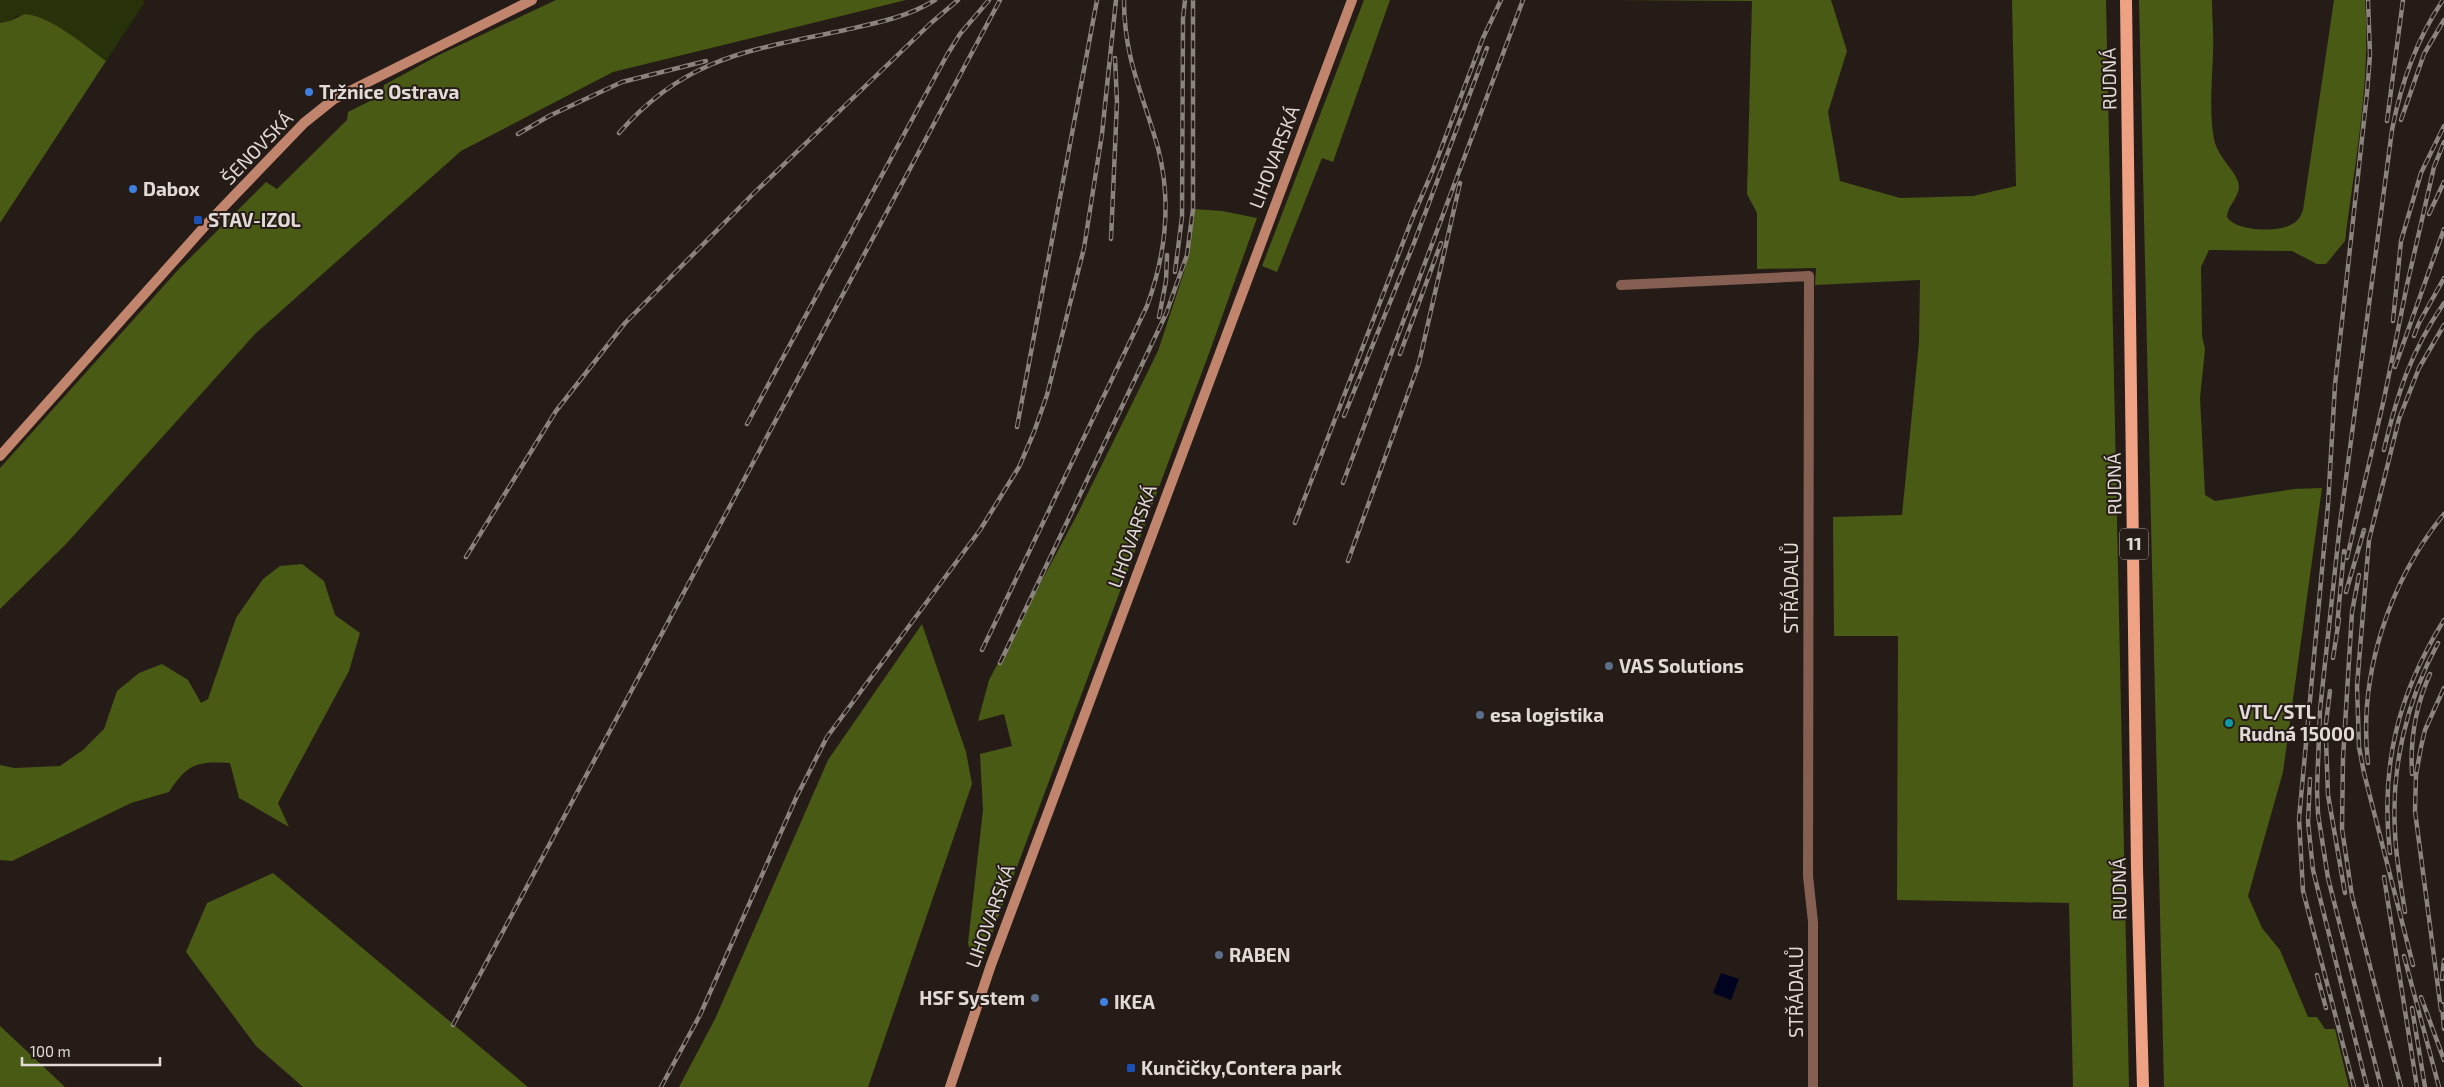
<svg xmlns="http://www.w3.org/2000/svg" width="2444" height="1087" viewBox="0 0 2444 1087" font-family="'Exo 2',sans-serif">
  <rect width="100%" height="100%" fill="#261c17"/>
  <path fill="#27310a" d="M 0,0 L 142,0 L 145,2 L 106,61 L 50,23 L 17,16 L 10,21 L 0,23 Z"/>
  <path fill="#495a14" d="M 556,0 L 906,0 L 613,72 L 461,151 L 255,334 L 67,543 L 0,609 L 0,468 L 178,270 L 266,182 L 277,189 L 347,120 L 348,112 L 382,95 L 384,85 L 439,55 Z
    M 1364,0 L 1390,0 L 1333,162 L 1322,158 L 1277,272 L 1262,266 Z
    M 1613,0 L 1831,0 L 1847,51 L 1828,112 L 1840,181 L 1900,198 L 1973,196 L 2016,186 L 2012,0 L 2106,0 L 2129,1087 L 2073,1087 L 2069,903 L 1897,900 L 1898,636 L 1834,636 L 1833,517 L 1902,515 L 1919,342 L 1920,280 L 1815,285 L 1816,268 L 1757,269 L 1757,213 L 1747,194 L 1752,1 Z
    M 2139,0 L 2212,0 C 2212,18 2214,36 2213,54 C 2212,82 2209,112 2214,139 C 2218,159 2238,172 2239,186 C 2239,198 2227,206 2227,217 C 2236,232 2281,233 2294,223 C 2299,220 2301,215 2303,210 L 2334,0 L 2365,0 C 2371,79 2355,162 2345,241 L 2326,264 L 2317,264 L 2292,251 L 2209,250 L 2201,267 L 2202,336 L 2205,349 L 2200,398 L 2205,495 L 2215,501 L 2294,489 L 2322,488 L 2283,772 L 2248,896 L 2262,928 L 2280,950 L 2308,1017 L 2317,1017 L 2325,1029 L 2335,1029 L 2349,1087 L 2164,1087 Z
    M 25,14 C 51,16 85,46 106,61 L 0,223 L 0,23 L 10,21 Z
    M 1193,209 L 1222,211 L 1257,218 L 1211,348 L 981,963 L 970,950 L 968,943 L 983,810 L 980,754 L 1012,746 L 1004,714 L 978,721 L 989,680 L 1078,513 L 1158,351 L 1184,272 Z
    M 302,564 L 324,581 L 335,615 L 360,633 L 349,671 L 278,803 L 289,827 L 239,798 L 230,763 C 197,761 187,764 169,792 L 131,803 L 12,861 L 0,860 L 0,765 L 14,768 L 60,766 L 83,750 L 104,729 L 117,691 L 139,673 L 162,664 L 188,680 L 201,703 L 208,699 L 236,618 L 263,579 L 280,566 Z
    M 922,624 L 966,752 L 972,784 L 868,1087 L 679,1087 L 715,1019 L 828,760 Z
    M 273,873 L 528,1087 L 303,1087 L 256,1046 L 186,952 L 207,903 Z
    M 0,1026 L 63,1085 L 65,1087 L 0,1087 Z"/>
  <path fill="#000320" d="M 1721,973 L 1739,979 L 1731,1000 L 1713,993 Z"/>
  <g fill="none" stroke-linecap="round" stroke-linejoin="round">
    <path stroke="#856052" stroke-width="10" d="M 1621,285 L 1809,276 L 1808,876 L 1813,922 L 1813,1087"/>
    <path stroke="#c1856e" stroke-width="10" d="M 0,456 L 205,226 L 304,123 L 334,99 L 532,0
      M 950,1087 L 991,965 L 1352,0"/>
    <path stroke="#efa283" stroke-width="12" d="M 2126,0 L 2137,868 L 2143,1087"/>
    <g stroke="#8b837e" stroke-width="4.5">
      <path id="rail" d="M 2401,120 L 2424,54 L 2444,20
        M 2387,121 L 2403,0
        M 619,133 C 686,56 752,50 845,30 C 876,23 908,17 935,0
        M 518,134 L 549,116 L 622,82 L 706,61
        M 2429,214 L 2444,182
        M 1111,239 L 1117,102 L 1115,58
        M 1175,272 L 1182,217 L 1183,19 L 1185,0
        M 1159,317 L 1166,281 L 1167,255
        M 2393,321 L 2401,241 L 2421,173 L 2444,126
        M 2414,336 L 2419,323 L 2444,278
        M 1400,354 L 1441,243
        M 2395,367 L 2444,229
        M 1344,416 L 1414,243 L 1487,48
        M 747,424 L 947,55 L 960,34 L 989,0
        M 1017,427 L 1097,0
        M 2384,450 C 2397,394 2411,351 2444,303
        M 1343,483 L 1523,0
        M 1295,523 L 1414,214 L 1433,170 L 1483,38 L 1501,0
        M 466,557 L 556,411 L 625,323 L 755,192 L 931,23 L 958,0
        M 2347,558 L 2384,399 L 2407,285 L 2434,167 L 2444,142
        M 1348,561 L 1419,363 L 1460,183
        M 2359,575 L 2352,612 L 2343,758 L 2342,829 L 2352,896 L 2401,1087
        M 2346,592 L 2364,530
        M 2337,626 L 2344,551
        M 982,650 L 1147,306 C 1166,254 1172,202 1158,148 C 1143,94 1124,59 1124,0
        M 2333,658 L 2339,619
        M 1000,663 L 1166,314 L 1187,255 L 1193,209 L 1193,0
        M 2326,723 L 2330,691
        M 2326,740 L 2328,795 L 2345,893
        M 2368,763 C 2358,675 2389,582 2444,514
        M 2412,774 C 2410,740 2416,705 2430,674
        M 2310,779 L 2308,822 L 2313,870 L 2367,1087
        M 2390,853 C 2380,766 2398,694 2444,620
        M 2384,877 L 2417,1087
        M 2405,912 C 2401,886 2396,859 2395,832 C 2391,766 2407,700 2438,643
        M 2404,956 L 2439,1087
        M 2413,965 L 2364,773 L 2359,747 L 2357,686 L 2369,540 L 2399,419 L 2419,368 L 2444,325
        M 2317,975 L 2326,1008
        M 2442,979 L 2444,960
        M 2421,997 L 2444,1060
        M 2442,1004 L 2444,1029
        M 2412,1008 L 2425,1087
        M 2441,1010 L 2415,811 L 2416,775 L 2421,747 L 2425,730 L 2444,688
        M 453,1025 L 1000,0
        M 661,1087 L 700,1015 L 797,796 L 827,737 L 980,530 L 1019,467 L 1034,432 L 1047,395 L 1084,248 L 1102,134 L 1116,0
        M 2354,1087 L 2303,891 L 2299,819 L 2328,505 L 2335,385 L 2367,93 L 2370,55 L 2368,0
        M 2381,1087 L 2328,878 L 2318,814 L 2317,789 L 2320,710 L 2340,524 L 2392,130 C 2401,83 2416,40 2443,0"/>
    </g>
    <use href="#rail" stroke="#261c17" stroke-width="2.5" stroke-dasharray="8" stroke-linecap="butt"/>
  </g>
  <g fill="#3f7fe0" stroke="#261c17" stroke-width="2">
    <circle cx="309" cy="92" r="5"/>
    <circle cx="133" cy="189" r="5"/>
    <circle cx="1104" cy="1002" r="5"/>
  </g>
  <g fill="#1a4fb4" stroke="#261c17" stroke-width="2">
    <rect x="193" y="215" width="10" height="10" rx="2.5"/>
    <rect x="1126" y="1063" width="10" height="10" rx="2.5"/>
  </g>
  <g fill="#5c6f8a" stroke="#261c17" stroke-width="2">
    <circle cx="1609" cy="666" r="5"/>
    <circle cx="1480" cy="715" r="5"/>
    <circle cx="1219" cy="955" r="5"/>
    <circle cx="1035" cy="998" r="5"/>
  </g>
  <circle fill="#0f9aa8" stroke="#261c17" stroke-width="2" cx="2229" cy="723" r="5"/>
  <g text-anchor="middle" stroke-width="4" stroke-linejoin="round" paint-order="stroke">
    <rect fill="#261c17" stroke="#a9a19d" stroke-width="1" x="2120" y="528.5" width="28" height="31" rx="4"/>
    <g font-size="18" font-weight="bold" fill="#e1dad6">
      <text x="2134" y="550">11</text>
    </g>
    <g font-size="19" fill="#e1dad6" stroke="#261c17">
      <text transform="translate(2109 79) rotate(-91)" y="7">RUDNÁ</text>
      <text transform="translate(257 148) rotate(-46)" y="7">ŠENOVSKÁ</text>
      <text transform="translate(1274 157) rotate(-69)" y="7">LIHOVARSKÁ</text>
      <text transform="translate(2114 484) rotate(-91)" y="7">RUDNÁ</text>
      <text transform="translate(1132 536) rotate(-70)" y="7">LIHOVARSKÁ</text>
      <text transform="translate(1791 588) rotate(-90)" y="7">STŘÁDALŮ</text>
      <text transform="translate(2119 889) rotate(-91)" y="7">RUDNÁ</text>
      <text transform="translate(990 916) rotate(-70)" y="7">LIHOVARSKÁ</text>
      <text transform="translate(1796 992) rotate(-90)" y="7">STŘÁDALŮ</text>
    </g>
    <g font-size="19" font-weight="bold" fill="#e1dad6" stroke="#261c17" text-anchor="start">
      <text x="319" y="99">Tržnice Ostrava</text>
      <text x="143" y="196">Dabox</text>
      <text x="208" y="227">STAV-IZOL</text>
      <text x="1619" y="673">VAS Solutions</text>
      <text x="2239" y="719">VTL/STL<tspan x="2239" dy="22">Rudná 15000</tspan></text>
      <text x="1490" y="722">esa logistika</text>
      <text x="1229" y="962">RABEN</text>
      <text x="1025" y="1005" text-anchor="end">HSF System</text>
      <text x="1114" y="1009">IKEA</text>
      <text x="1141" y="1075">Kunčičky,Contera park</text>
    </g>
  </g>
  <path d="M22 1057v8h138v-8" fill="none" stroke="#e1dad6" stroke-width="2.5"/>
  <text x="30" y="1057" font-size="15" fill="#e1dad6" stroke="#261c17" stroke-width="4" paint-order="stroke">100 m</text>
</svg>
